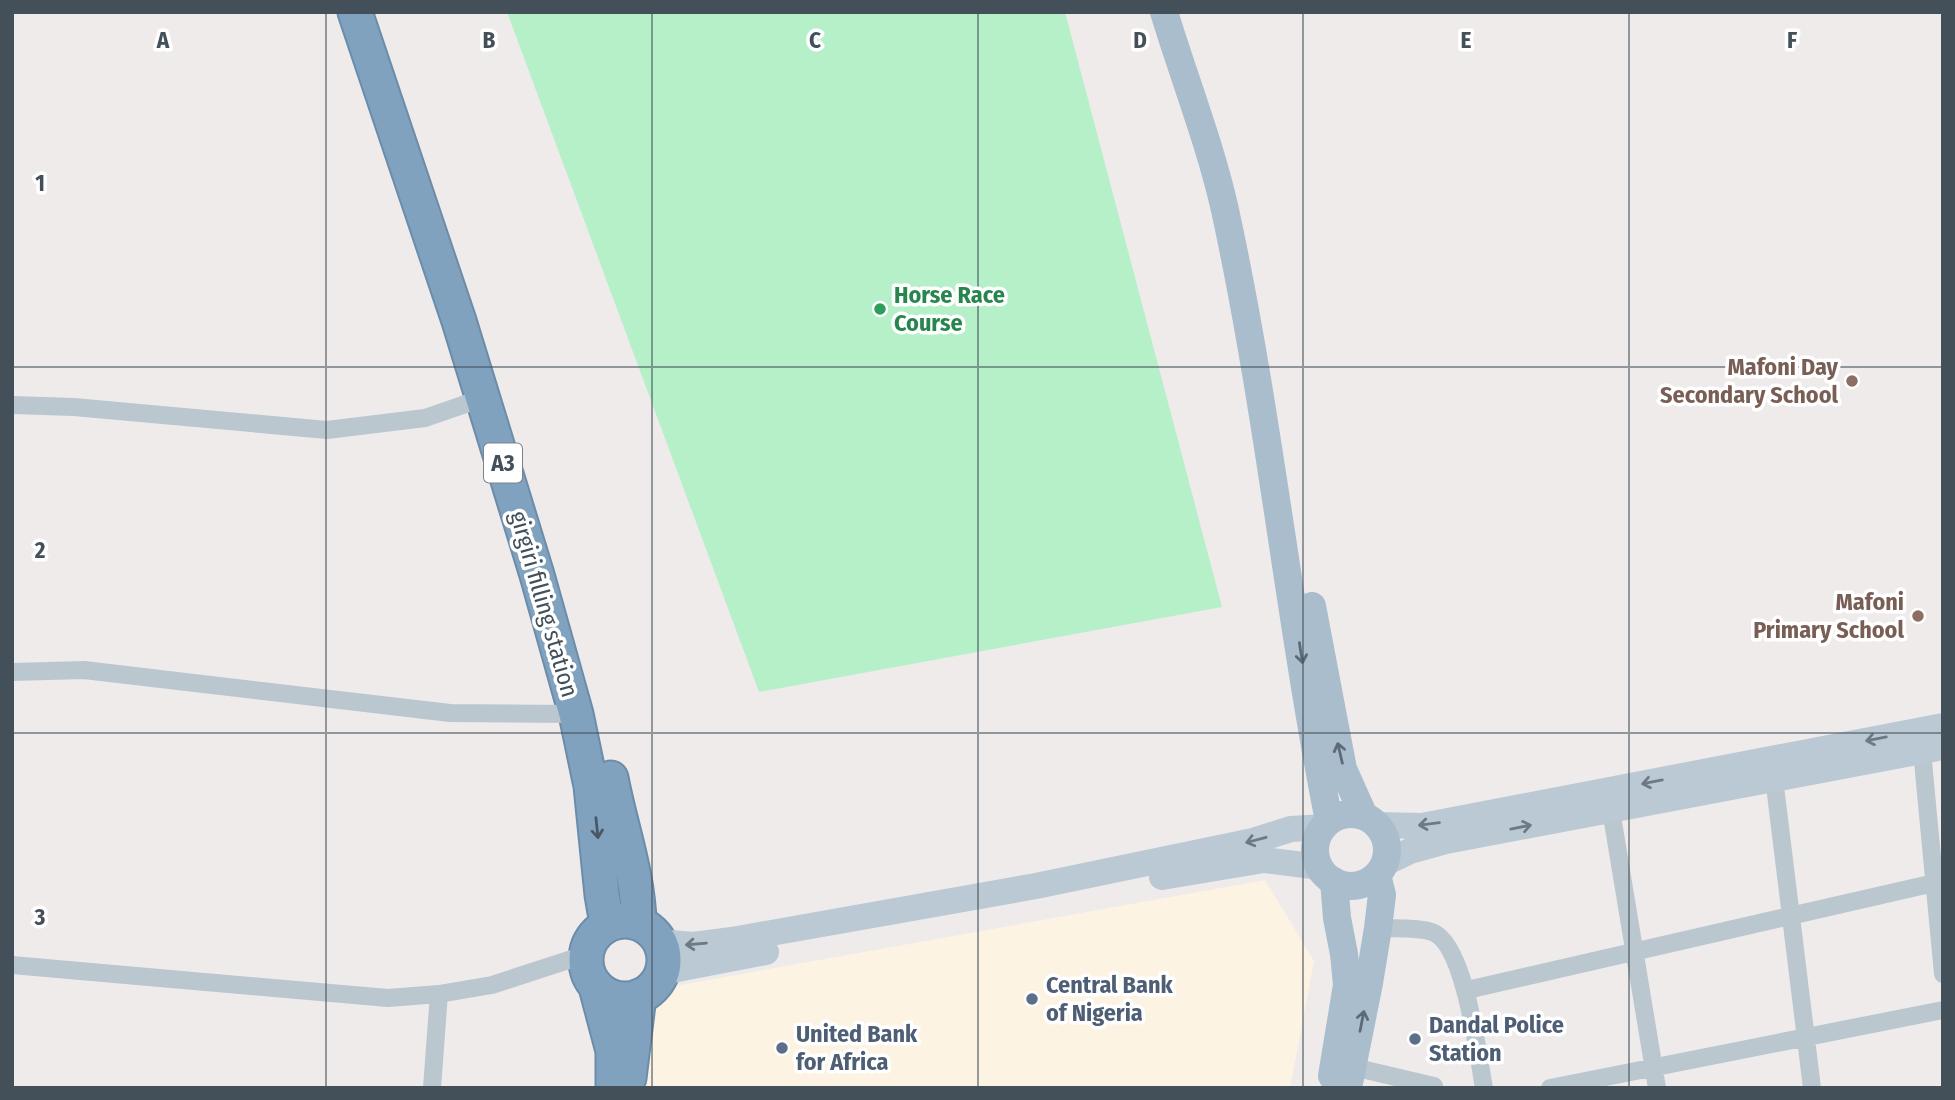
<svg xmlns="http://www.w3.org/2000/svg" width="1955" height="1100" viewBox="0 0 1955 1100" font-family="'Fira Sans Condensed',sans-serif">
  <rect width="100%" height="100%" fill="#efebeb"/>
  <path fill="#fcf3e2" d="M 1265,880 L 1314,961 L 1290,1088 L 639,1088 L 650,1010 L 675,986 Z"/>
  <path fill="#b6f0c9" d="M 507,12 L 1065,12 L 1222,607 L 759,692 Z"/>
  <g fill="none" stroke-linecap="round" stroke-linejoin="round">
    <g stroke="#6b8da9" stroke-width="37">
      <path id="highway" d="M 355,12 L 459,321 L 537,575 L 576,714 L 591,786 L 602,895 L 607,924
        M 611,778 C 620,826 638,873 639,923
        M586 960a39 39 0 1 1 78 0a39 39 0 1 1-78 0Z
        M 596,987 L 613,1051 L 613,1088
        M 629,1078 L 639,996"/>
    </g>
    <path stroke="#bbc7cf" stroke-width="18" d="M 12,405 L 74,407 L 327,430 L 425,418 L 483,398
      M 12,672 L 84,670 L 450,713 L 576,714
      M 1922,751 L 1943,974
      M 1774,778 L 1812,1088
      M 1611,810 L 1657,1088
      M 1378,928 C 1395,929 1416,927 1432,932 C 1465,943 1478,1056 1484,1088
      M 12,965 L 388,998 L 439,994 L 492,985 L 587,954
      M 1467,990 L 1943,881
      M 1353,1067 L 1434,1086
      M 432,1088 L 439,994
      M 1550,1088 L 1943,1010"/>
    <path stroke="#bbc9d4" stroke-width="26" d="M 1377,825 L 1422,826 L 1943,726
      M 1385,863 L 1410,851 L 1446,841 L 1943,747
      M 1162,877 L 1264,860 L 1320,867
      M 659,942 L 693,945 L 732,940 L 1036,886 L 1253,841 L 1291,829 L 1323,827
      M 662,972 L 766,952"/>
    <path stroke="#a9bdcd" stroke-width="28" d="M 1164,12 C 1184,78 1210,143 1225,210 C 1269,412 1289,619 1329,821
      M 1312,606 L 1343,769 L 1364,816
      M1315 850a36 36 0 1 1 72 0a36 36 0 1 1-72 0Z
      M 1332,1076 L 1347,985 L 1344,954 L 1337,918 L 1334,881
      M 1348,1088 L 1369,983 L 1378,928 L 1382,895 L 1377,875"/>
    <use href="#highway" stroke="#80a2be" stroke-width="33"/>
  </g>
  <defs><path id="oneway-shaft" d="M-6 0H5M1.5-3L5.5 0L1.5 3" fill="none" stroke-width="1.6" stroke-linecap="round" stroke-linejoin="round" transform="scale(1.75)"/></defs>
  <g stroke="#5c6b77">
    <use href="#oneway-shaft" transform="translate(1301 653) rotate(81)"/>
    <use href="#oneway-shaft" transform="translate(1340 753) rotate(-103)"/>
    <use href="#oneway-shaft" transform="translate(1362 1021) rotate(-79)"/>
  </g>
  <g stroke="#6d7a85">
    <use href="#oneway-shaft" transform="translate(1876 739) rotate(169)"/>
    <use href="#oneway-shaft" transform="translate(1652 782) rotate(169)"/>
    <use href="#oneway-shaft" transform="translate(1429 824) rotate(173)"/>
    <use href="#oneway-shaft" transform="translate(1521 827) rotate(-11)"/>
    <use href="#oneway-shaft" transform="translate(1256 840) rotate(165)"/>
    <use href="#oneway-shaft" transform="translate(696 944) rotate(175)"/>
  </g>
  <use stroke="#495864" href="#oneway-shaft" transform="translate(597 828) rotate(84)"/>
  <path fill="none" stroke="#43505a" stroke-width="2" stroke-opacity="0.55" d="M 326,12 L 326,1088M 652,12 L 652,1088M 978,12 L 978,1088M 1303,12 L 1303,1088M 1629,12 L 1629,1088M 12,367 L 1943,367M 12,733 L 1943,733"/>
  <circle fill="#2e9e5b" stroke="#fff" stroke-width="2.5" cx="880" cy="309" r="7"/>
  <g fill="#8d6e63" stroke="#fff" stroke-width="2.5">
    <circle cx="1852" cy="381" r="7"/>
    <circle cx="1918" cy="616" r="7"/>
  </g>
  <g fill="#5c6f8a" stroke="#fff" stroke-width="2.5">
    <circle cx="1032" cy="999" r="7"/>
    <circle cx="1415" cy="1039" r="7"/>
    <circle cx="782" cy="1048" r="7"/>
  </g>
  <g text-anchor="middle" stroke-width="7" stroke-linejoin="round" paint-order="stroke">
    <rect fill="#fff" stroke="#7b848c" stroke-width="2" x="484" y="443.5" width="38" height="39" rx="5"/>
    <g font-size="23" font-weight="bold" fill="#43505a">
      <text x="503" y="471">A3</text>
    </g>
    <g font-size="24" font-weight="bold" fill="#27864d" stroke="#fff" text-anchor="start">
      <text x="894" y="303">Horse Race<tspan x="894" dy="28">Course</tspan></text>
    </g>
    <g font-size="24" font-weight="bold" fill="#785e54" stroke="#fff" text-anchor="end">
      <text x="1838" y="375">Mafoni Day<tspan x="1838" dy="28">Secondary School</tspan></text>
      <text x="1904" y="610">Mafoni<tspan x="1904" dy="28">Primary School</tspan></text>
    </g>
    <g font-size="24" fill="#43505a" stroke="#fff">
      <text transform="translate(544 604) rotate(74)" y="8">girgiri filling station</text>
    </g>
    <g font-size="24" font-weight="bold" fill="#4e5e75" stroke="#fff" text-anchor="start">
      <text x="1046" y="993">Central Bank<tspan x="1046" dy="28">of Nigeria</tspan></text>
      <text x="1429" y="1033">Dandal Police<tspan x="1429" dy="28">Station</tspan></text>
      <text x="796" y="1042">United Bank<tspan x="796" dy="28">for Africa</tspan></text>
    </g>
  </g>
  <g font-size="23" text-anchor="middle" font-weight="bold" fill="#43505a" stroke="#fff" stroke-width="7" stroke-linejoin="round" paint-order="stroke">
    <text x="163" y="48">A</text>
    <text x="489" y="48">B</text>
    <text x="815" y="48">C</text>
    <text x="1140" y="48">D</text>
    <text x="1466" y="48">E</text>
    <text x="1792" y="48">F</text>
    <text x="40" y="191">1</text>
    <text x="40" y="558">2</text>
    <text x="40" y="925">3</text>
  </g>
  <rect width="1955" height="1100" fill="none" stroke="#43505a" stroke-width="28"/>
</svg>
